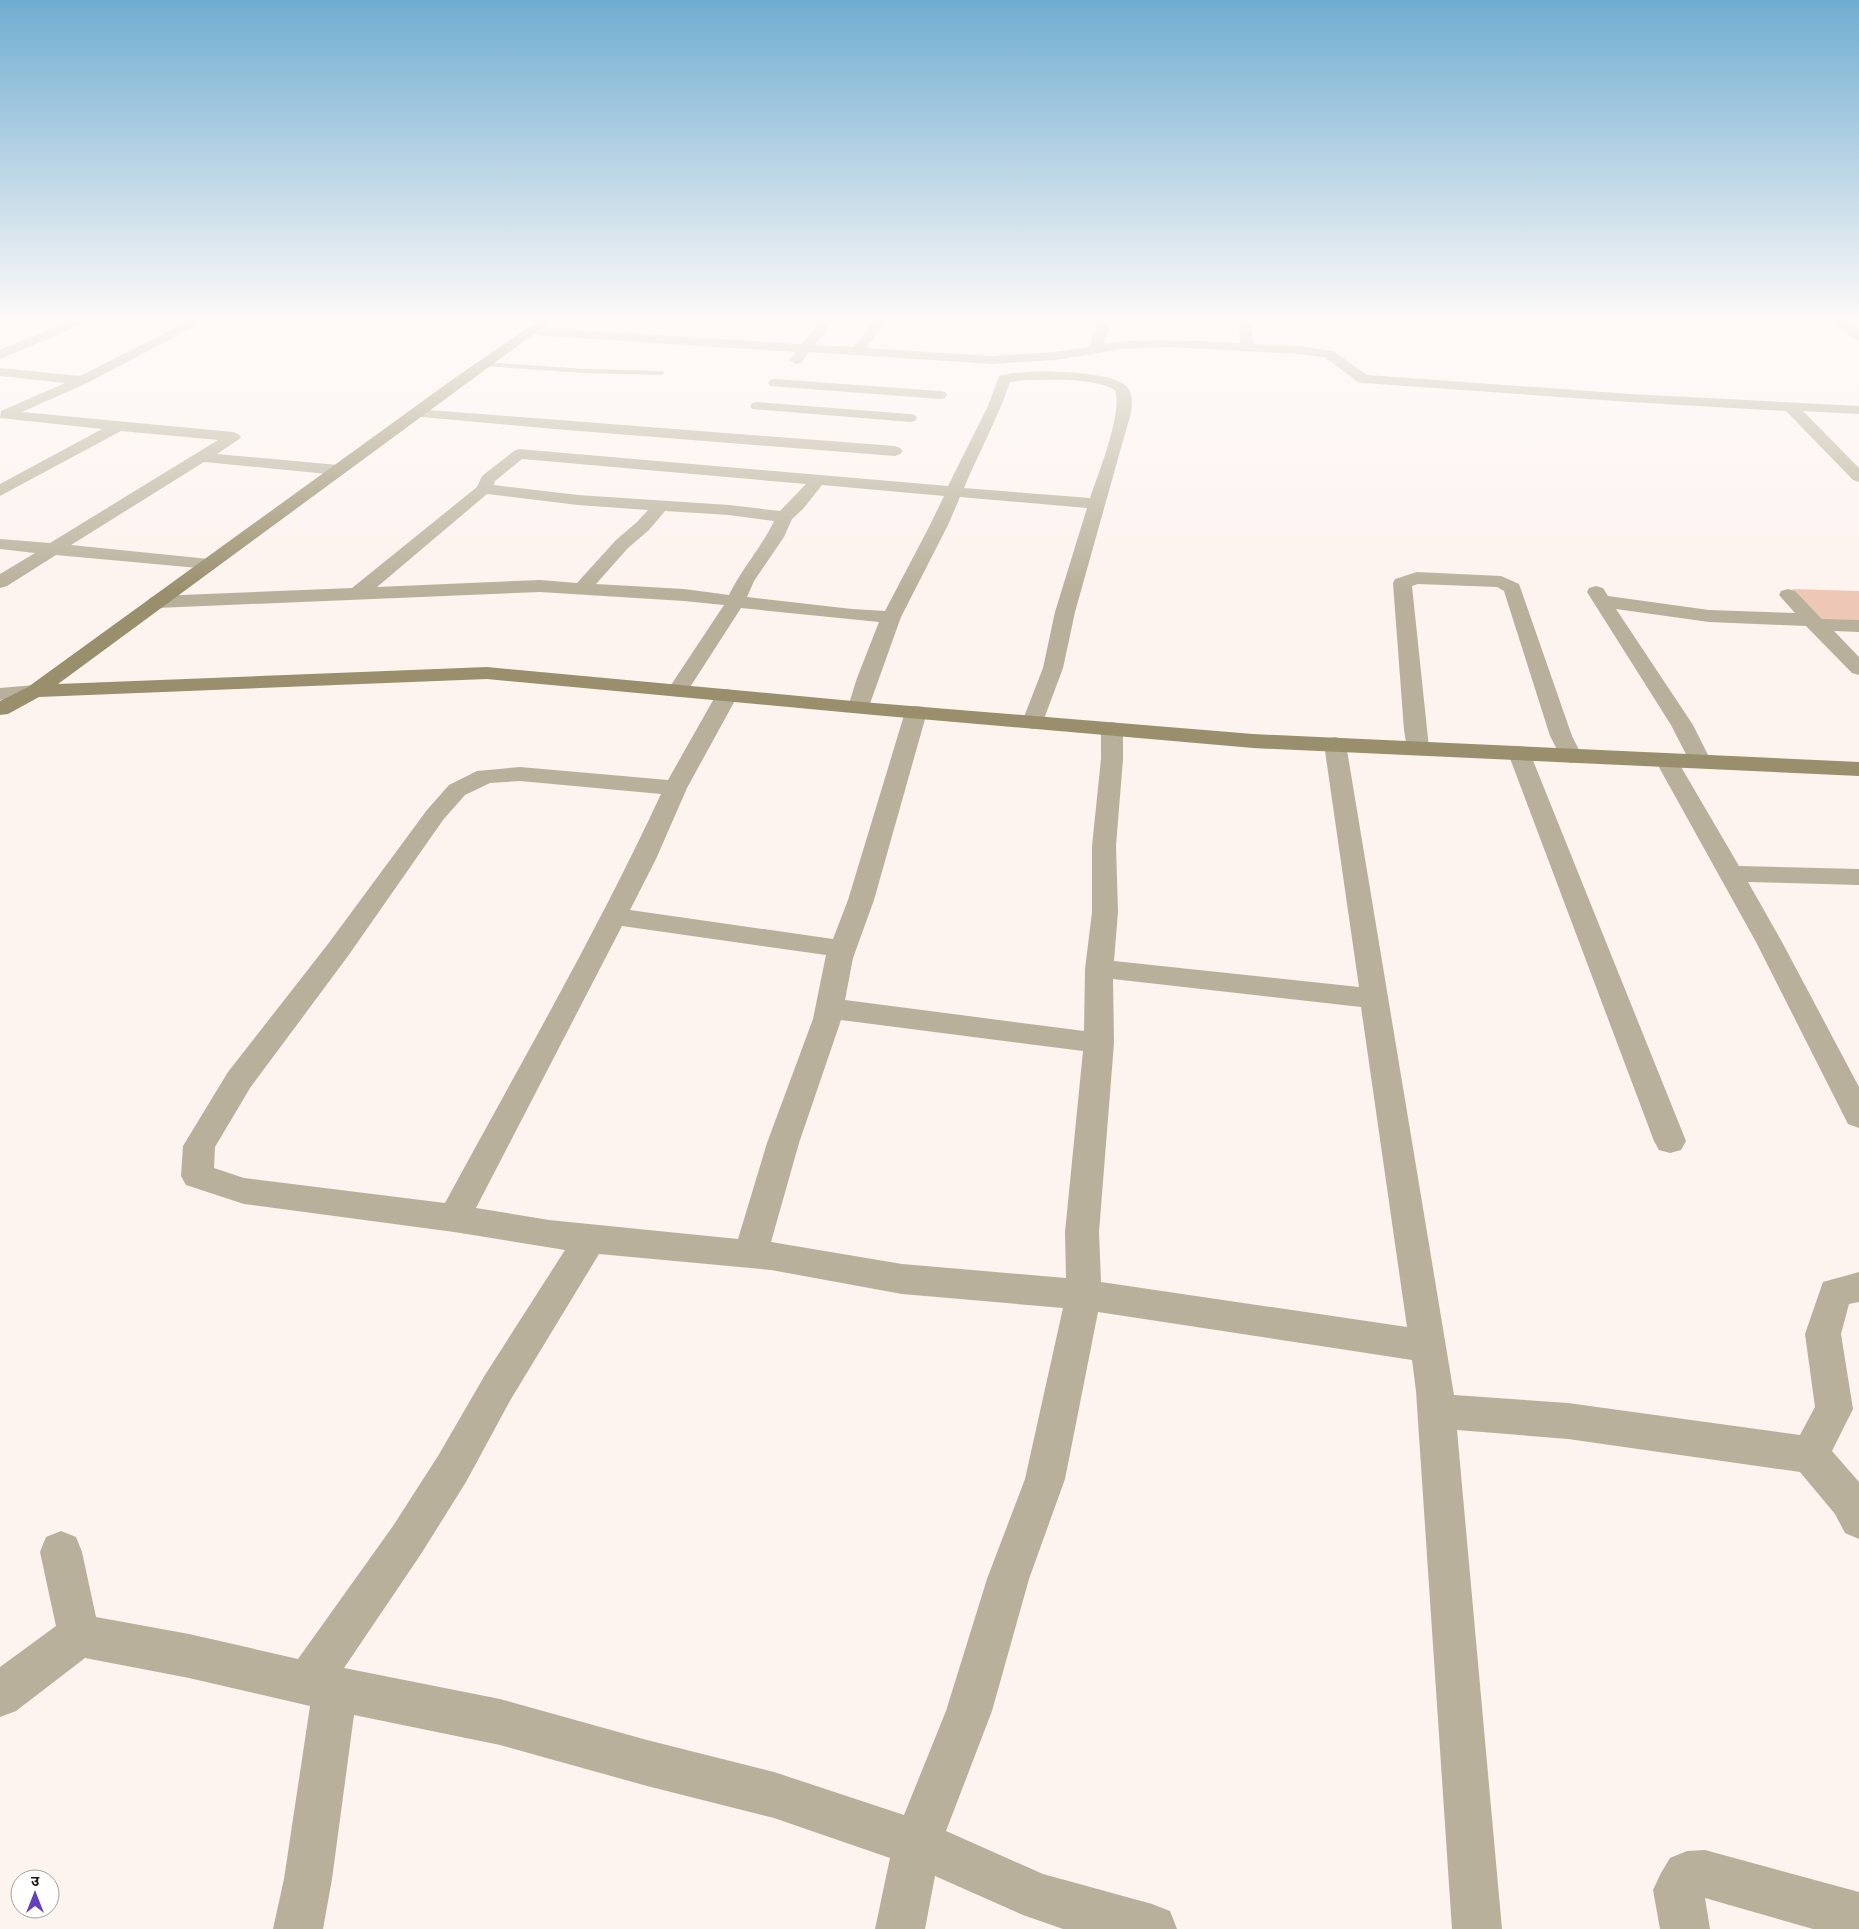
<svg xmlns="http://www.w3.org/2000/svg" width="1859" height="1929" viewBox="0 0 1859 1929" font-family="'PT Serif','Noto Sans Devanagari',serif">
  <rect width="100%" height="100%" fill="#fdf3ef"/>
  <path fill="#efc7b7" d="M 1792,589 L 1859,591 L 1859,622 L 1824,621 Z"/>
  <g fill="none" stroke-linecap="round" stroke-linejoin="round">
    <path fill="#b8b09a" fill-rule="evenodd" d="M 480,362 L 585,369 L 661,371 L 665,373 L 661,375 L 585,373 L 483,366 L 480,366 Z"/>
    <path fill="#b8b09a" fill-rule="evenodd" d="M 66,322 L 83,322 L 81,325 L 0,359 L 0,350 Z
      M 187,322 L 203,322 L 87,383 L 22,412 L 233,432 L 238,434 L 241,437 L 238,440 L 217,454 L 338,465 L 344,467 L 346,470 L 344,473 L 338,475 L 204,462 L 71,545 L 209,559 L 215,560 L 218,564 L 215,568 L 209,569 L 56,555 L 7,586 L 0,588 L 0,574 L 35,553 L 0,549 L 0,539 L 50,543 L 218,440 L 121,431 L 0,496 L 0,484 L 102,429 L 0,418 L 1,411 L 65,383 L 0,376 L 0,368 L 80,376 Z
      M 820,322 L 833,322 L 815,345 L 854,347 L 873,322 L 885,322 L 866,348 L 992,356 L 1055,352 L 1089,347 L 1099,322 L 1111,322 L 1103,344 C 1149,337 1194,341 1240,343 L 1239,322 L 1251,322 L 1253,344 L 1299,346 L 1333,351 L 1367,375 L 1630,394 L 1859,406 L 1859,414 L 1803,411 L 1859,468 L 1859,482 L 1853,480 L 1786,411 L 1630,402 L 1363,383 L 1358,382 L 1324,357 L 1299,354 L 1168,347 L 1123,349 L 1055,360 L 992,364 L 809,352 L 801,363 L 796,364 L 789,360 L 796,352 L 532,335 L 526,331 L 532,327 L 802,344 Z
      M 1832,322 L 1847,322 L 1859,330 L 1859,340 L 1854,339 Z
      M 1044,371 C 1061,372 1118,373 1128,388 C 1136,400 1130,417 1126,430 L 1075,612 L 1063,668 L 1041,727 L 1033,729 L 1025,727 L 1022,722 L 1043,668 L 1055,612 L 1087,508 L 960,497 L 948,525 L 901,617 L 867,712 L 859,713 L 851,712 L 848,707 L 857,678 L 879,622 L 741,608 L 685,695 L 678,697 L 671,695 L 667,691 L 724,605 L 684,601 L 540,592 L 157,608 L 150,606 L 147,602 L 150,598 L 157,596 L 352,588 L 477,487 L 482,476 L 514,451 L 519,449 L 948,486 L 988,406 L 999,376 L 1012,373 ZM 1026,380 C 1050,380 1094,377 1115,390 C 1123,413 1098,474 1090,498 L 964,488 C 979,452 998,418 1010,382 ZM 522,459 L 806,484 L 780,511 L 729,505 L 578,495 L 494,485 L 495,481 ZM 822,485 L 944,496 L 930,525 L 885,611 L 852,609 L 747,597 L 754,581 L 784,537 L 792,519 L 803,509 ZM 487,494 L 578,505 L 648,510 L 637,522 L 616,540 L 577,583 L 540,580 L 377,587 ZM 665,511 L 729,515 L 774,521 C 762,547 742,568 729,595 L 684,589 L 596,584 L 628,548 L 649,530 Z
      M 775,379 L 940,391 L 945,392 L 947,395 L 945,398 L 940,399 L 770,386 L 768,383 L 770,380 Z
      M 757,402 L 910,414 L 915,415 L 917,418 L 915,421 L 910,422 L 752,409 L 750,406 L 752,403 Z
      M 416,409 L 895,446 L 900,448 L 903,451 L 900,454 L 895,456 L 554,429 L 411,416 L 409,413 L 411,410 Z
      M 1417,572 L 1501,576 L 1519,584 L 1572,736 L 1582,756 L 1579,761 L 1571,763 L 1563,761 L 1550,736 L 1504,591 L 1497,587 L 1418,584 L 1412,586 L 1429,748 L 1426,753 L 1418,755 L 1410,753 L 1407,748 L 1404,730 L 1393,583 L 1395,579 Z
      M 1596,586 L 1603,588 L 1608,596 L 1709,610 L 1795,613 L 1779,595 L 1781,591 L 1788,589 L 1795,591 L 1822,619 L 1859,620 L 1859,632 L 1834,631 L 1859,657 L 1859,675 L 1852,673 L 1806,626 L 1709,622 L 1616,609 L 1693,725 L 1711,761 L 1708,766 L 1700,768 L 1692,766 L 1671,725 L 1587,592 L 1589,588 Z
      M 35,685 L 42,687 L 46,691 L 42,695 L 0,700 L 0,688 Z
      M 727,689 L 734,691 L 738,695 L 687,788 L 656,859 L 630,910 L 833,939 L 848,900 L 905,712 L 908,707 L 916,706 L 924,707 L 927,712 L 874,900 L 853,958 L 845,1000 L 1084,1031 L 1085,969 L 1092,912 L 1092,846 L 1101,759 L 1101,729 L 1104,724 L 1112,722 L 1120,724 L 1123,729 L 1123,759 L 1116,846 L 1118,912 L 1114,961 L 1359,987 L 1324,744 L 1327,739 L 1335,737 L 1343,739 L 1346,744 L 1454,1395 L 1568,1403 L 1800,1435 L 1815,1407 L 1805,1334 L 1823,1282 L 1859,1272 L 1859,1302 L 1849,1304 L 1841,1334 L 1853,1409 L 1832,1451 L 1859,1482 L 1859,1539 L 1845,1533 L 1835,1514 L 1800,1472 L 1568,1439 L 1457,1430 L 1502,1929 L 1452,1929 L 1416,1391 L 1412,1360 L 1098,1312 L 1065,1479 L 1029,1579 L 992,1711 L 946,1831 L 1043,1874 L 1152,1904 L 1170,1911 L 1177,1929 L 1063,1929 L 1023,1915 L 935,1876 L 925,1929 L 875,1929 L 890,1858 L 774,1818 L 647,1786 L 500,1745 L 354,1715 L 332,1879 L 323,1929 L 273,1929 L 284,1879 L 310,1706 L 189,1678 L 85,1658 L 16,1711 L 0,1717 L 0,1667 L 56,1626 L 40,1552 L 46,1537 L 61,1531 L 76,1537 L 82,1552 L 96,1617 L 189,1634 L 298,1659 L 393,1526 L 438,1456 L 485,1375 L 565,1250 L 454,1232 L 244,1204 L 186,1185 L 181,1176 L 183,1146 L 228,1072 L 328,944 L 427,810 L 449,785 L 477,771 L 520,767 L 668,780 L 716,695 L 720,691 ZM 520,781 L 661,794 C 596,934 518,1068 445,1203 L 244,1178 L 214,1168 L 215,1147 L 250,1088 L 348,956 L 443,820 L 465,795 L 490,783 ZM 622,926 L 826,955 L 813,1019 L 767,1143 L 738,1239 L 549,1220 L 476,1208 ZM 1113,979 L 1361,1007 L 1407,1327 L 1101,1282 L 1099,1232 L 1114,1043 ZM 841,1020 L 1083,1051 L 1065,1232 L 1066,1278 L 902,1264 L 771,1242 L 799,1143 ZM 599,1254 L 771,1270 L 902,1294 L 1063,1308 L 1025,1479 L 987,1579 L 946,1711 L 904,1815 L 774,1772 L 647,1740 L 500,1699 L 344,1668 L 421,1554 L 466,1482 L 511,1399 Z
      M 1519,746 L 1527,748 L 1530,753 L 1686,1141 L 1681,1150 L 1670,1153 L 1659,1150 L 1654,1141 L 1508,753 L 1511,748 Z
      M 1666,753 L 1674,755 L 1677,760 L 1739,866 L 1859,869 L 1859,885 L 1748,882 L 1782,942 L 1859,1087 L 1859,1128 L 1848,1124 L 1756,942 L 1655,760 L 1658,755 Z
      M 1705,1850 L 1859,1892 L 1859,1929 L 1813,1929 L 1705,1898 L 1710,1929 L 1660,1929 L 1653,1890 L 1661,1873 L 1670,1858 L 1687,1851 Z"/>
    <path fill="#9a8f6d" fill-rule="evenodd" d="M 536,322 L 550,322 L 58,684 L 487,667 L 874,703 L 1253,734 L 1859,762 L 1859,776 L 1253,748 L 874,715 L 487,679 L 39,697 L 8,714 L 0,715 L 0,701 L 28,687 L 456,377 Z"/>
  </g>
  <linearGradient id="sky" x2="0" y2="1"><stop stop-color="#70add1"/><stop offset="0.54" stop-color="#fefaf8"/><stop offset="1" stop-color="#fefaf8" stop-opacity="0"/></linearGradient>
  <rect width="1859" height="592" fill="url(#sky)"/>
  <g transform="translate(35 1894)"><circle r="24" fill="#ffffff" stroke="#a4a19f"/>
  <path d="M0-4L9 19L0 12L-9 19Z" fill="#6241b9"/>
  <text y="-8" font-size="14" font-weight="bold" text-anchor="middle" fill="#1c1410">उ</text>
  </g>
</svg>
